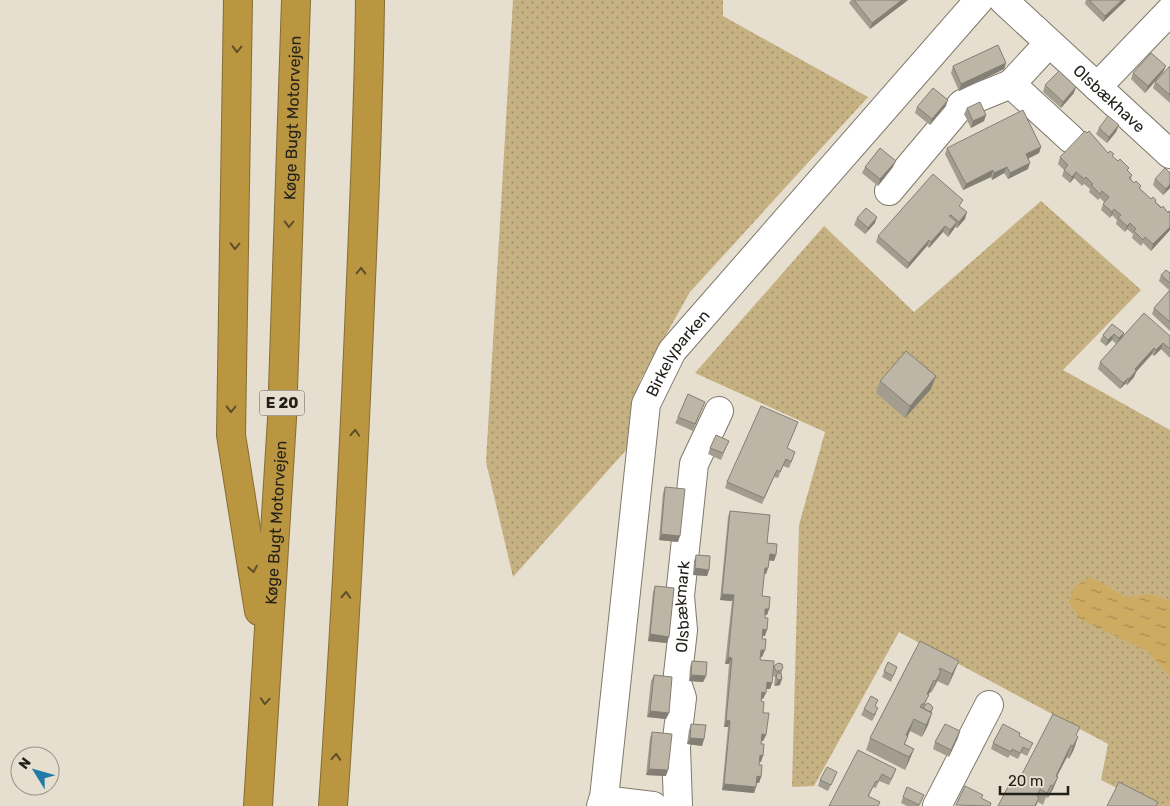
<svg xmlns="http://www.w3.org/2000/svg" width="1170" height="806" viewBox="0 0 1170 806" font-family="Rubik,sans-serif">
  <defs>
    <pattern id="park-dots" width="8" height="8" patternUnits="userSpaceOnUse" patternTransform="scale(1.25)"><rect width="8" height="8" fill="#c6b182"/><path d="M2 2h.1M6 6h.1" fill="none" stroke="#a0906a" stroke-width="1.8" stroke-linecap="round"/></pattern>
    <pattern id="water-ripples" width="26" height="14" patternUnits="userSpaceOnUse" patternTransform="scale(1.25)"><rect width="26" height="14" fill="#cdac62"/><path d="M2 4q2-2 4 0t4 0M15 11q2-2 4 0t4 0" fill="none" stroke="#a68c50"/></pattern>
  </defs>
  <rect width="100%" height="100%" fill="#e6dece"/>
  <path fill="url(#park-dots)" d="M 513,0 L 723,0 L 723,16 L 868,97 L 690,292 L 640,381 L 627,449 L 513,577 L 486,462 Z
    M 1041,201 L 1141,290 L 1063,370 L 1170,430 L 1170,806 L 1153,806 L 1101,780 L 1108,744 L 899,632 L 814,786 L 792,787 L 799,525 L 825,432 L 695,373 L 824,226 L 914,312 Z"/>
  <path fill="url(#water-ripples)" d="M 1091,577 L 1126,597 L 1152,594 L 1170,601 L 1170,677 L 1147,651 L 1080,619 L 1069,602 L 1075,586 Z"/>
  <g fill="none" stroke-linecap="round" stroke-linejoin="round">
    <g stroke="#7f796b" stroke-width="30">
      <g id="minor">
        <path id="s1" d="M 1003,0 L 1170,154"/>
        <path d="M 1011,84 L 1049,43"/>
        <path d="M 1097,87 L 1170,11"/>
        <path d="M 889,191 L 962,104 L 1011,84 L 1071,139"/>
        <path d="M 603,800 L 653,806"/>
        <path id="s2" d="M 601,806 L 604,798 L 646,404 L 672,351 L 979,0"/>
        <path id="s3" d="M 678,806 L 676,747 L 682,698 L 677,683 L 683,630 L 680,596 L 694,464 L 719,411"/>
        <path d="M 937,806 L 989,705"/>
      </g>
    </g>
    <g stroke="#856d33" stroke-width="30">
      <g id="highway">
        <path d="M 238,0 L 231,435 L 259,611"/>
        <path id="s4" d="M 258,806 L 282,419 L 296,0"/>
        <path d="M 333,806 C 345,631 354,455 361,280 C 365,186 369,93 370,0"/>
      </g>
    </g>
    <use href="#minor" stroke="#fff" stroke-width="28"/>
    <use href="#highway" stroke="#ba9640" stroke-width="28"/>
  </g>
  <path fill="#a39d90" d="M 851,0 L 908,0 L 870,29 L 849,3 Z
    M 1086,0 L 1126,0 L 1103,22 L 1085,4 Z
    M 1006,63 L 1004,69 L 959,91 L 951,73 L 953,66 Z
    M 1166,66 L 1163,72 L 1145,93 L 1131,79 L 1133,73 Z
    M 1170,66 L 1170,103 L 1153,88 L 1155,82 Z
    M 1045,85 L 1074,93 L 1061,108 L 1043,92 Z
    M 946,106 L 930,125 L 915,113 L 917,107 Z
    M 967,108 L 986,115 L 984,121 L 971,128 L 964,114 Z
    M 1119,125 L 1116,132 L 1107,143 L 1096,134 L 1099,128 Z
    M 1041,147 L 1039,153 L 1028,159 L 1028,169 L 1008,179 L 1004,173 L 992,180 L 991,177 L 963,190 L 945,154 L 947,148 Z
    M 1108,153 L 1132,175 L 1131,179 L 1134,183 L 1141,186 L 1140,189 L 1151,199 L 1156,200 L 1156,202 L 1168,213 L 1170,212 L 1170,230 L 1151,251 L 1143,243 L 1141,246 L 1132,238 L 1133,234 L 1127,229 L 1125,232 L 1116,224 L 1117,220 L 1112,215 L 1110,218 L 1101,210 L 1103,204 L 1104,202 L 1100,198 L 1098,200 L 1089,192 L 1090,189 L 1084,184 L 1082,186 L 1074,178 L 1070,183 L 1062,176 L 1064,170 L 1058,164 L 1060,157 Z
    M 865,167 L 893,167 L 878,186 L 862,173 Z
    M 1155,179 L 1170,188 L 1163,195 L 1153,185 Z
    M 961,207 L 965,219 L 957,228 L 955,227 L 948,237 L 943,232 L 929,248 L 927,246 L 907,269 L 876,242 L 878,236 Z
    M 857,218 L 875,223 L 865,234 L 854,225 Z
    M 1170,273 L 1170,290 L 1169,290 L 1159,281 L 1161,275 Z
    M 1170,290 L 1170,331 L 1152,314 L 1154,308 Z
    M 1124,333 L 1122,338 L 1170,336 L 1170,358 L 1161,349 L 1154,356 L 1152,354 L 1136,372 L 1134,377 L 1127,385 L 1125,384 L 1120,389 L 1098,369 L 1100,362 L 1116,344 L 1112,340 L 1106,346 L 1100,341 L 1103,335 Z
    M 880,381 L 931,389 L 905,418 L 876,393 Z
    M 705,402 L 693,431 L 675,423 L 678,417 Z
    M 796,428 L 787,448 L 793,458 L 789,468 L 783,466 L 778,478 L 774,477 L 762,504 L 725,488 L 727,482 Z
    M 729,441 L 721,460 L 708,454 L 710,448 Z
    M 665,487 L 678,542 L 659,540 L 663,493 Z
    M 730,511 L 767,543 L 776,555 L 774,561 L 769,560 L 768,568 L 766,574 L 764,574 L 762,596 L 769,609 L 767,615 L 765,615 L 765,636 L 763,636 L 762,639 L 765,650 L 762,657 L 761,657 L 760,660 L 774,668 L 774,666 L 783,668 L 781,674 L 780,685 L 775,686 L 774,685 L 775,677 L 774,677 L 773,675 L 772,683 L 770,689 L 766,689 L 763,699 L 761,699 L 766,735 L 763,741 L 761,741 L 761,762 L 759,762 L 759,765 L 761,777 L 759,783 L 757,783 L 754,793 L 722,790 L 728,727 L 724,727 L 729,664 L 725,664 L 732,601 L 720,600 L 728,517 Z
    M 696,555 L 709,570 L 707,576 L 693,575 L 694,561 Z
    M 655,586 L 667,643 L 648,641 L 653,592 Z
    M 920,641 L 954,673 L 948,686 L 937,681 L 931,693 L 930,692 L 928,695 L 925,705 L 933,708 L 928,725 L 922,737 L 910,731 L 905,744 L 914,749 L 909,761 L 905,770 L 866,750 L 870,738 Z
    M 692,661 L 706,676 L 703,682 L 689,681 L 690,667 Z
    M 888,662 L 897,667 L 891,682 L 882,677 Z
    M 654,675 L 669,713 L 666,719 L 647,717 L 651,681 Z
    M 876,706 L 876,714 L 872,721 L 861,715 L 864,709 Z
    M 691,724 L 704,739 L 702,746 L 687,744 L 689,730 Z
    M 960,731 L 949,757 L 933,749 L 935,742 Z
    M 652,732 L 666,776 L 646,775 L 650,738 Z
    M 1019,736 L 1030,750 L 1027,756 L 1021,753 L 1018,759 L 1010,755 L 1008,758 L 991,749 L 993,743 Z
    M 1077,736 L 1074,749 L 1069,759 L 1067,757 L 1057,776 L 1058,777 L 1053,789 L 1048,798 L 1046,797 L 1043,805 L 1038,802 L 1036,806 L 998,806 L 1020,778 Z
    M 858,750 L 896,769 L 894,775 L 889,785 L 879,781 L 876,788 L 873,787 L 869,796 L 829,806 Z
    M 837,772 L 828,791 L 818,786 L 820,780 Z
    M 924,795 L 919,806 L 907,806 L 901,803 L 903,797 Z"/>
  <path fill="#847f75" d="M 902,0 L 908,0 L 870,29 L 872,23 Z
    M 1122,0 L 1126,0 L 1103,22 L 1105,16 Z
    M 1006,63 L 1004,69 L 959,91 L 961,84 Z
    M 1166,66 L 1163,72 L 1145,93 L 1148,86 Z
    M 1076,87 L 1074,93 L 1061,108 L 1063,102 Z
    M 948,100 L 946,106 L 930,125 L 932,119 Z
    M 986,115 L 984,121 L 971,128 L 973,121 Z
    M 1119,125 L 1116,132 L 1107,143 L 1109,137 Z
    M 1041,147 L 1039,153 L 1023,161 L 1026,154 Z
    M 896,161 L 893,167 L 878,186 L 880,179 Z
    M 1030,163 L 1028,169 L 1008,179 L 1010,173 Z
    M 1007,167 L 1004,173 L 992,180 L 994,173 Z
    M 993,170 L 991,177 L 963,190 L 966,184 Z
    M 1076,172 L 1074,178 L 1070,183 L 1072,177 Z
    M 1170,184 L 1170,188 L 1163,195 L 1166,189 Z
    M 1114,209 L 1112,215 L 1110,218 L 1112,212 Z
    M 967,212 L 965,219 L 957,228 L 959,222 Z
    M 877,217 L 875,223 L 865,234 L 868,228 Z
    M 957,222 L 954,229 L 948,237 L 950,230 Z
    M 1130,223 L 1127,229 L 1125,232 L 1127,226 Z
    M 945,226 L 943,232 L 929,248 L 931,242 Z
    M 1170,227 L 1170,230 L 1151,251 L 1153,244 Z
    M 929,240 L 927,246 L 907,269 L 909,263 Z
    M 1124,333 L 1122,339 L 1117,344 L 1119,338 Z
    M 1114,334 L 1112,340 L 1106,346 L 1108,340 Z
    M 1163,343 L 1161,349 L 1154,356 L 1156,350 Z
    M 1154,348 L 1152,354 L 1136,372 L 1134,377 L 1127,385 L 1129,379 L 1135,369 Z
    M 936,376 L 931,389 L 905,418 L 910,406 Z
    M 1128,378 L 1125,384 L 1120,389 L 1123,383 Z
    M 661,534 L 680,536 L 678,542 L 659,540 Z
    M 770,554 L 776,555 L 774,561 L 767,560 Z
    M 695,568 L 709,570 L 707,576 L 693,575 Z
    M 765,568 L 768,568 L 766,574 L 762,574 Z
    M 722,594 L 734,595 L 732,601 L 720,600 Z
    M 765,609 L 769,609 L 767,615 L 763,615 Z
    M 763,629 L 767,630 L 765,636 L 761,635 Z
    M 650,634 L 669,637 L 667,643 L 648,641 Z
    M 761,650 L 765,650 L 762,657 L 759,656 Z
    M 728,657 L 732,658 L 729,664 L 725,664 Z
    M 959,661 L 954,673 L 948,686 L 952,674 Z
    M 941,671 L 936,684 L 931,693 L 936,681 Z
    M 691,675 L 706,676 L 703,682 L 689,681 Z
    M 782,679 L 780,685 L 775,686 L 778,680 Z
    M 934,680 L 930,692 L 922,706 L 927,694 Z
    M 767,682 L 772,683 L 770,689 L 765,689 Z
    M 762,692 L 766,693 L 763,699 L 759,699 Z
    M 650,711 L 669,713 L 666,719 L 647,717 Z
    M 932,713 L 928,725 L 922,737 L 926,725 Z
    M 914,719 L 910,731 L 902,747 L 906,735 Z
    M 726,720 L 730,721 L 728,727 L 724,727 Z
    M 960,731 L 958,738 L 949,757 L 951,750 Z
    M 762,734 L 766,735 L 763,741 L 759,740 Z
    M 1078,737 L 1074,749 L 1069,759 L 1073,746 Z
    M 690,738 L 704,739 L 702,746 L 687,744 Z
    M 1071,745 L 1067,757 L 1051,788 L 1056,776 Z
    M 914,749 L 909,761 L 905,770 L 909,757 Z
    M 760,755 L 763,756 L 761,762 L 757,761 Z
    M 649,769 L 668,770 L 666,776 L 646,775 Z
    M 757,776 L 761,777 L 759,783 L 755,783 Z
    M 1058,777 L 1053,789 L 1048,798 L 1053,786 Z
    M 724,784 L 756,787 L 754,793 L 722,790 Z"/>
  <path fill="#bdb6a7" stroke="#847f75" d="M 854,0 L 902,0 L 872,23 Z
    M 1089,0 L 1122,0 L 1105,16 Z
    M 998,45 L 1006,63 L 961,84 L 953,66 Z
    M 1151,53 L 1166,66 L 1148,86 L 1133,73 Z
    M 1170,66 L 1170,95 L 1155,82 Z
    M 1059,71 L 1076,87 L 1063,102 L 1045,85 Z
    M 933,88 L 948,100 L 932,119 L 917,107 Z
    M 980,102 L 986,115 L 973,121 L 967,108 Z
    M 1023,110 L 1041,147 L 1026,154 L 1030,163 L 1010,173 L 1007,167 L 994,173 L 993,170 L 966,184 L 947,148 Z
    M 1108,116 L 1119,125 L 1109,137 L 1099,128 Z
    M 1085,131 L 1087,133 L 1089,131 L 1108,153 L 1110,151 L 1114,154 L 1112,156 L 1118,161 L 1120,159 L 1129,168 L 1127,170 L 1132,175 L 1129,178 L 1134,183 L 1136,181 L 1141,186 L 1139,188 L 1151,199 L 1153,197 L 1156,200 L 1155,202 L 1161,208 L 1163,206 L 1168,213 L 1169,211 L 1170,212 L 1170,227 L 1153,244 L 1145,237 L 1143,240 L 1134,231 L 1136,229 L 1130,223 L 1127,226 L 1118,218 L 1121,215 L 1114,209 L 1112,212 L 1103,204 L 1109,197 L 1102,191 L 1100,194 L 1091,185 L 1093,184 L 1086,177 L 1084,179 L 1076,172 L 1072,177 L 1064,170 L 1068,165 L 1060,157 Z
    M 880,148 L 896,161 L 880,179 L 865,167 Z
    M 1165,168 L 1170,173 L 1170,184 L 1166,189 L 1155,179 Z
    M 933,174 L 963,200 L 959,206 L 967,212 L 959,222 L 951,215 L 949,216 L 957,222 L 950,230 L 945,226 L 931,242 L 929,240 L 909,263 L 878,236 Z
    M 866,208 L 877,217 L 868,228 L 857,218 Z
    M 1166,270 L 1170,273 L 1170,283 L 1161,275 Z
    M 1170,290 L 1170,322 L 1154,308 Z
    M 1144,313 L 1170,336 L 1170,349 L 1163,343 L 1156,350 L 1154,348 L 1135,369 L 1136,371 L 1129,379 L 1128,378 L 1123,383 L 1100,362 Z
    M 1112,324 L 1124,333 L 1119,338 L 1114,334 L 1108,340 L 1103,335 Z
    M 906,351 L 936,376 L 910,406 L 880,381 Z
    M 688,394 L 705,402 L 695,424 L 678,417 Z
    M 761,406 L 798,422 L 787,448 L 795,452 L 791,462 L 786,459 L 780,472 L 777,470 L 764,498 L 727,482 Z
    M 716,435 L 729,441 L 723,453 L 710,448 Z
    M 665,487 L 685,489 L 680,536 L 661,534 Z
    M 730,511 L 770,515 L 767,543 L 777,544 L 776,555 L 770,554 L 768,568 L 765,568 L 762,596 L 770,597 L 769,609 L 765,609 L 765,618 L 768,618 L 767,630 L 763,629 L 762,639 L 766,639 L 765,650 L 761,650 L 760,660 L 774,661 L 772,683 L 767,682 L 766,693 L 762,692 L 761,701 L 764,702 L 763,713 L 769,713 L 766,735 L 762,734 L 761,744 L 764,744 L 763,756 L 760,755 L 759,765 L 762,765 L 761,777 L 757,776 L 756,787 L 724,784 L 730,721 L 726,720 L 732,658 L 728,657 L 734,595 L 722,594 Z
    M 696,555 L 710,556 L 709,570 L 695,568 Z
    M 655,586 L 674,588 L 669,637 L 650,634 Z
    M 920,641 L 959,661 L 952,674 L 940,668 L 939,670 L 941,671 L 936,681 L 934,680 L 927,694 L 929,695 L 924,704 L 922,704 L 920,707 L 932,713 L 926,725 L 914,719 L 906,735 L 908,736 L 904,744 L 914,749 L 909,757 L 870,738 Z
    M 692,661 L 707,662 L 706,676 L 691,675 Z
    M 888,662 L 897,667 L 893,676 L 884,671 Z
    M 778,663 L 782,664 L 783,668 L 780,671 L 776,671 L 774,666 Z
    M 777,673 L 781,673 L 782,679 L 778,680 L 776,678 Z
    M 654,675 L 672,677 L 669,713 L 650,711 Z
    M 871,696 L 878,700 L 875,706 L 878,708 L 874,715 L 864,709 Z
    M 928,703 L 931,705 L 933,708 L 930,712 L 923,708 L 925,705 Z
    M 1053,714 L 1080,727 L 1076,735 L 1078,737 L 1073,746 L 1071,745 L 1056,776 L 1058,777 L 1053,786 L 1051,785 L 1047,793 L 1040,789 L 1037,796 L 1039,797 L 1035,806 L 998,806 L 1014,775 L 1020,778 Z
    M 691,724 L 706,725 L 704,739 L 690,738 Z
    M 945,724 L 960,731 L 951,750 L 935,742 Z
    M 1003,724 L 1020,733 L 1019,736 L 1033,743 L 1029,750 L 1023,747 L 1020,753 L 1012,749 L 1011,752 L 993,743 Z
    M 652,732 L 672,734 L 668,770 L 649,769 Z
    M 858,750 L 896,769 L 891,779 L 882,774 L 878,782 L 876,781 L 868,796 L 880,802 L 878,806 L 829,806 Z
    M 827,767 L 837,772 L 831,785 L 820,780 Z
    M 1119,782 L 1158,802 L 1156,806 L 1107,806 Z
    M 965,786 L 983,795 L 981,798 L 991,803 L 990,806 L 956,805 Z
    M 907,787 L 924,795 L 919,805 L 903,797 Z"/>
  <defs><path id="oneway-chevron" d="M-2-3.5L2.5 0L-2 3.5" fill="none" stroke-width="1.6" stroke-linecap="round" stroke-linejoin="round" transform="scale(1.25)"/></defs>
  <g stroke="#5f4f29">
    <use href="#oneway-chevron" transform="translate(237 49) rotate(91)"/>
    <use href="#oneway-chevron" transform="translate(289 224) rotate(92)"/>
    <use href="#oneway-chevron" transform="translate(235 246) rotate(91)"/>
    <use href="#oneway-chevron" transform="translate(361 271) rotate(-88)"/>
    <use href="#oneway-chevron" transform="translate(231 409) rotate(91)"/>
    <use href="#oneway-chevron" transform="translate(355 433) rotate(-87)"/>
    <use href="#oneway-chevron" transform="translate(253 569) rotate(81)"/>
    <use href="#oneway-chevron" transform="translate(346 595) rotate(-87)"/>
    <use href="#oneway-chevron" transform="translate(265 701) rotate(94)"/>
    <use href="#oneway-chevron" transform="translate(336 757) rotate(-86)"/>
  </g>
  <g text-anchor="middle" stroke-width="4" stroke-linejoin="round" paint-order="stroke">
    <rect fill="#e6dece" stroke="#5e5950" stroke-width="1" x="259.5" y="390.5" width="45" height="25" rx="4"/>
    <g font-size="15" font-weight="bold" fill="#23201a">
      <text x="282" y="408">E 20</text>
    </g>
    <g font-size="16" fill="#23201a" stroke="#e6dece">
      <text dy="6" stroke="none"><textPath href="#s1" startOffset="145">Olsbækhave</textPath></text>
      <text dy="6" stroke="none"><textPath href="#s4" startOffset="689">Køge Bugt Motorvejen</textPath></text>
      <text dy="6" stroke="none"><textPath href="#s2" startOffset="465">Birkelyparken</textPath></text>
      <text dy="6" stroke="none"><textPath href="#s4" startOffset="284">Køge Bugt Motorvejen</textPath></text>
      <text dy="6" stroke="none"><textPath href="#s3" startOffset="201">Olsbækmark</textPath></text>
    </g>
  </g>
  <g transform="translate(35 771) rotate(307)"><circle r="24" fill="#e6dece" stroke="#989286"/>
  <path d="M0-4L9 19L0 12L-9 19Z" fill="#207ba9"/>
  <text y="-8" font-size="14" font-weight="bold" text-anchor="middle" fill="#23201a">N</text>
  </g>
  <path d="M1000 786v8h68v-8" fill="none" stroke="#23201a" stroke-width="2.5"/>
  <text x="1008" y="786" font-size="15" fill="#23201a" stroke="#e6dece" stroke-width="4" paint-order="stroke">20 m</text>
</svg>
